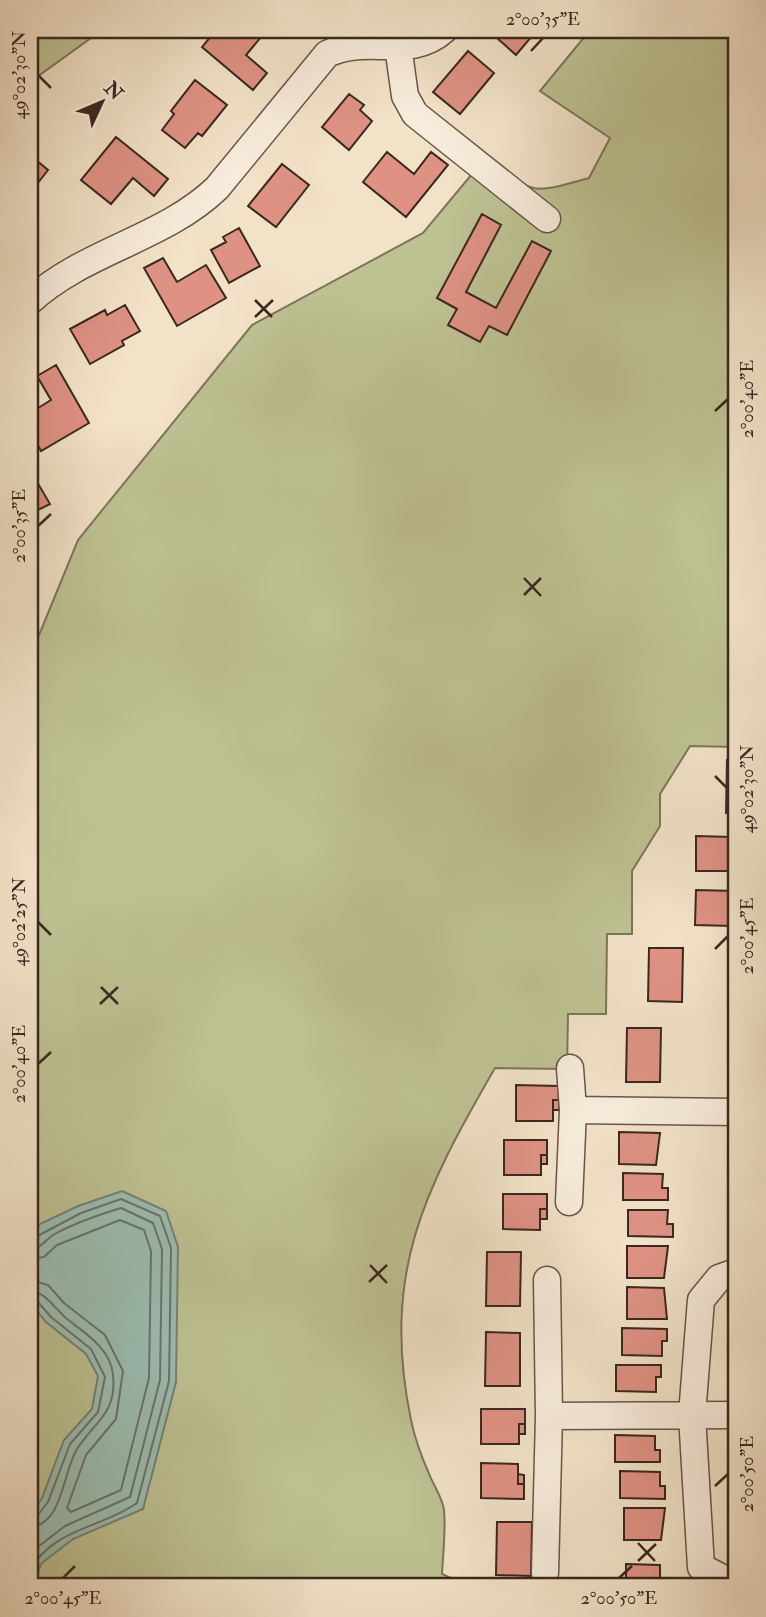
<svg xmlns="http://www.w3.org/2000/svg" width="766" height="1617" viewBox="0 0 766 1617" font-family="'IM FELL Double Pica',serif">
  <rect width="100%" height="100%" fill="#f2e2c8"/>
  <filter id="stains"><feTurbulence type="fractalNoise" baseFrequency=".00286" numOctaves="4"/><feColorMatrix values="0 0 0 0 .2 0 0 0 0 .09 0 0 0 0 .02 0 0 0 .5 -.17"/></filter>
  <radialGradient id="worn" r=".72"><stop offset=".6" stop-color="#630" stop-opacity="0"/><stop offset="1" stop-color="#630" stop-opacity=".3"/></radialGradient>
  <path fill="#bec293" stroke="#7c755a" stroke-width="2" d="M 30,30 L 102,30 L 30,82 Z
    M 590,30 L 736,30 L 736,747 L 690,746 L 660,794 L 660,826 L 632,871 L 632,934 L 607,934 L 606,1014 L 568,1014 L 567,1069 L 495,1068 C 424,1191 381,1273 411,1420 C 415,1440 422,1458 430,1476 C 434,1486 443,1499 444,1510 C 446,1531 443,1553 442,1574 L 470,1587 L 30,1587 L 30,657 L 78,540 L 252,325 L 423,233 L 487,156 C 535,195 529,195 589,178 L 610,138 L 540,91 Z"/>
  <path fill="#9bbeb2" stroke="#748278" stroke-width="2" d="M 122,1191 L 166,1211 L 178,1247 L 176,1382 L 143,1509 L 73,1539 L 42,1563 L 30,1587 L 30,1515 L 42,1498 L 64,1440 L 92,1409 L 98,1376 L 86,1354 L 46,1322 L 30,1303 L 30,1236 L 40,1224 L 78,1206 Z"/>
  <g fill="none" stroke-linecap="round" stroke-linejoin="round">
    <path stroke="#6a7369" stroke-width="2" d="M 30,1240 L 81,1213 L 121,1199 L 160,1216 L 171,1248 L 169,1381 L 137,1503 C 102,1528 51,1529 30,1571
      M 30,1249 C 42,1248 44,1241 53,1235 C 74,1223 98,1215 121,1208 L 153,1223 L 162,1249 L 160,1380 L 130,1497 L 65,1526 L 30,1553
      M 30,1259 L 44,1257 L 57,1245 L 120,1220 L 144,1230 L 151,1251 L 149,1378 L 121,1490 L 71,1512 L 67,1508 L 86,1455 L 116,1419 L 123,1371 L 105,1335 L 64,1303 L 48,1285 L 30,1280
      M 30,1291 C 46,1292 55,1309 67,1319 C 85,1333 111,1349 113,1375 C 117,1414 94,1422 77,1449 C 63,1471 63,1525 30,1527
      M 30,1299 L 37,1301 L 51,1317 L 91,1349 L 105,1377 L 98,1412 L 70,1444 L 48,1502 L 37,1516 L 30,1518"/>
  </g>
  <path fill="#df9284" stroke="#3a2820" stroke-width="2" d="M 216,30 L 267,30 L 246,55 L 267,73 L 253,90 L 202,47 Z
    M 488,30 L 537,30 L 516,55 Z
    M 468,51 L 494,73 L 460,114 L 433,92 Z
    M 195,80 L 227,105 L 202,136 L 198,133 L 185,148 L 162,130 L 174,114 L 171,111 Z
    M 349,94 L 364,105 L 360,110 L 372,121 L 349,150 L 322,127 Z
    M 116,137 L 168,179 L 154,196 L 133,178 L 111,204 L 81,180 Z
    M 387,152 L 414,174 L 431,152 L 448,165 L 406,217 L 363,182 Z
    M 30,155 L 48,170 L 30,193 Z
    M 282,164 L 309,185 L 276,227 L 248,206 Z
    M 482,214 L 501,225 L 466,292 L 496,308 L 532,241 L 551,251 L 507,335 L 489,326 L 480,342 L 448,325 L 457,309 L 437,298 Z
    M 239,228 L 260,266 L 229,283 L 211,250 L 226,242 L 223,237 Z
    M 163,258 L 177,282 L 206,265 L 226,298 L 177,326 L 144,268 Z
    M 125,305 L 140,331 L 122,341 L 124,345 L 90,364 L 70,329 L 105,310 L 107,315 Z
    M 56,365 L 89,423 L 41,451 L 30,431 L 30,413 L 51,400 L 37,376 Z
    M 30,470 L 50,504 L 30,514 Z
    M 736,759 L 736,813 L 726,813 L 727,760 Z
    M 696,836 L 733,837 L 736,871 L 696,871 Z
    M 696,890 L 736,891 L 732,926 L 695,925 Z
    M 649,948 L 683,948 L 682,1002 L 648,1001 Z
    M 627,1028 L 661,1028 L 660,1082 L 626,1082 Z
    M 734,1070 L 736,1070 L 736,1096 L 734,1096 Z
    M 516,1085 L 559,1086 L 559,1100 L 553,1100 L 553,1121 L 516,1121 Z
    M 553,1100 L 559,1100 L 559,1110 L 553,1110 Z
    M 734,1121 L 736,1121 L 736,1148 L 733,1148 Z
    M 619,1132 L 660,1133 L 656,1165 L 619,1164 Z
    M 504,1140 L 547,1140 L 547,1155 L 541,1155 L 541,1175 L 504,1175 Z
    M 541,1155 L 547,1155 L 547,1164 L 541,1164 Z
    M 623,1173 L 663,1174 L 662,1188 L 668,1188 L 668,1200 L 623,1200 Z
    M 503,1194 L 547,1194 L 547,1209 L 540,1209 L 540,1230 L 503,1229 Z
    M 540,1209 L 547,1209 L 547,1219 L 540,1219 Z
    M 628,1210 L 668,1210 L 667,1224 L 673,1224 L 673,1237 L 628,1236 Z
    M 627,1246 L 668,1246 L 664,1278 L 627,1278 Z
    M 487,1252 L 521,1252 L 520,1306 L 486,1306 Z
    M 627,1287 L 664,1288 L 667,1319 L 627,1319 Z
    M 732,1321 L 736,1321 L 736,1362 L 732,1362 Z
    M 622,1328 L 667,1329 L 667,1341 L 662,1341 L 662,1356 L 622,1355 Z
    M 486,1332 L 520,1333 L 520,1386 L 485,1386 Z
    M 616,1365 L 661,1365 L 661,1377 L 656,1377 L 656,1392 L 616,1391 Z
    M 481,1409 L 525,1409 L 525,1424 L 519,1424 L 519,1444 L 481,1444 Z
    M 519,1424 L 525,1424 L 525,1434 L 519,1434 Z
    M 615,1435 L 655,1436 L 655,1450 L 660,1450 L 660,1462 L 615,1462 Z
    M 730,1461 L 736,1461 L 736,1501 L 729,1501 Z
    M 481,1463 L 518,1464 L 518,1484 L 524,1484 L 524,1499 L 481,1498 Z
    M 620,1471 L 660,1472 L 660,1486 L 665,1486 L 665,1499 L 620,1498 Z
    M 518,1474 L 524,1475 L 524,1484 L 518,1484 Z
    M 624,1508 L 665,1508 L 661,1540 L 624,1540 Z
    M 497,1522 L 532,1522 L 531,1576 L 496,1575 Z
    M 626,1564 L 660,1565 L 660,1587 L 626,1587 Z"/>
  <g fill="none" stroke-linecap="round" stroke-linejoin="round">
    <g stroke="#68564a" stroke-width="29">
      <path id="minor" d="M 398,46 L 405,96 L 415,114 L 547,219
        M 30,301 C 84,251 164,239 217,188 L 327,54 C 367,34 410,61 444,30
        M 573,1110 L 736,1112
        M 569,1202 L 573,1110 L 570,1068
        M 736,1272 L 719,1278 L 701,1300 L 692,1415 L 701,1567 L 736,1585
        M 549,1416 L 736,1415
        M 545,1573 L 549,1416 L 547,1280"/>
    </g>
    <use href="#minor" stroke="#f7ecdb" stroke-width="26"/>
  </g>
  <path fill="none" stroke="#3a2820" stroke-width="2.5" d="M 531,51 L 543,38M 38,75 L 51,88M 255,300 L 272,317M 255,317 L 273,300M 715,411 L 728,399M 38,526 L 51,514M 524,578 L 541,596M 524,595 L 541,578M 715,776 L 728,789M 38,922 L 51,935M 715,949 L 728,936M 101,987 L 118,1004M 100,1004 L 118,987M 38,1064 L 51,1052M 370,1265 L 387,1283M 369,1282 L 387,1265M 715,1486 L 728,1474M 638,1543 L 655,1561M 638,1561 L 656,1544M 63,1578 L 75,1566M 619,1578 L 632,1566"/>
  <rect width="766" height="1617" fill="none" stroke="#f2e2c8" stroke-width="77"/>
  <g transform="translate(102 102) rotate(46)" stroke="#f7ecdb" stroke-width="5" paint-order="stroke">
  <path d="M0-5L12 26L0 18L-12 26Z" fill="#3a2820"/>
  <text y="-10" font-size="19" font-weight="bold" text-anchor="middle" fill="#3a2820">N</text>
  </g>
  <rect x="38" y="38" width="690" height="1540" fill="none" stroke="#3a2820" stroke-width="2.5"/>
  <g font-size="18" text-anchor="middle" fill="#3a2820">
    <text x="543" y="25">2°00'35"E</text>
    <text transform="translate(19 75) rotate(-90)" y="6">49°02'30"N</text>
    <text transform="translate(747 399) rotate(-90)" y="6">2°00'40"E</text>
    <text transform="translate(19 526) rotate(-90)" y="6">2°00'35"E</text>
    <text transform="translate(747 789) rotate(-90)" y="6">49°02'30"N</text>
    <text transform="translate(19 922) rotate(-90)" y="6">49°02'25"N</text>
    <text transform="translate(747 936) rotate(-90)" y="6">2°00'45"E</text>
    <text transform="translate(19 1064) rotate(-90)" y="6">2°00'40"E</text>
    <text transform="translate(747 1474) rotate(-90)" y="6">2°00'50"E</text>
    <text x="63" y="1604">2°00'45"E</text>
    <text x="619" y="1604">2°00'50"E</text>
  </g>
  <rect width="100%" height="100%" filter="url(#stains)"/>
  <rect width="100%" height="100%" fill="url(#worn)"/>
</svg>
